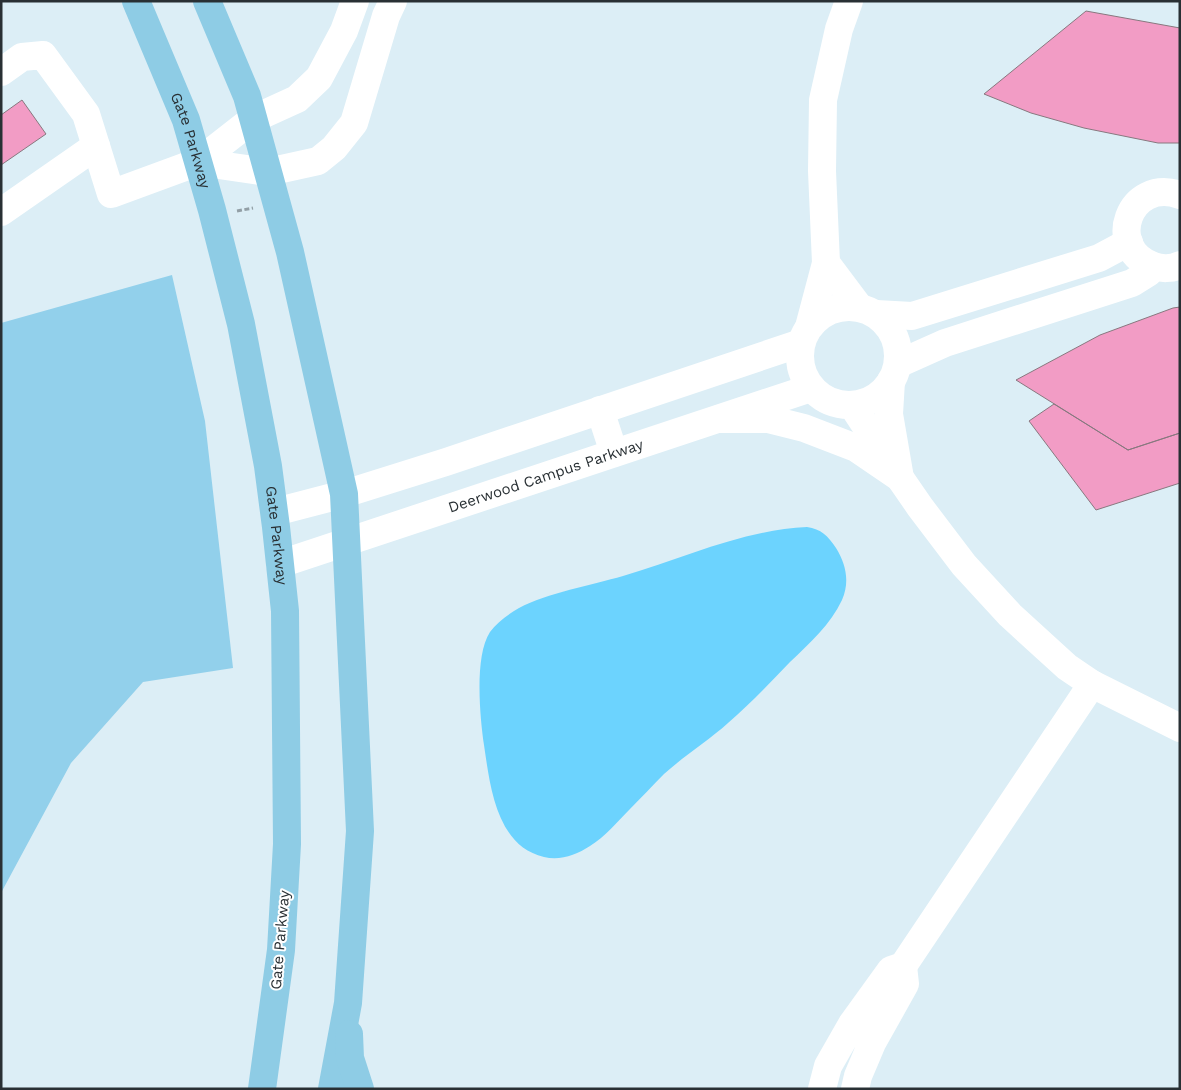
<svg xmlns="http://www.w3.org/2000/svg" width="1181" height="1090" viewBox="0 0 1181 1090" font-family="'Work Sans',sans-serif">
  <rect width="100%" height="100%" fill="#dceef6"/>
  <path fill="#92d0eb" d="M 172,275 L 205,421 L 233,668 L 143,682 L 71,763 L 1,893 L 1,323 Z"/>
  <path fill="#6cd3fe" d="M 807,527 C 821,529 828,536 836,548 C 846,564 850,582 842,600 C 831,624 809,644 790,662 C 770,683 750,704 728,723 C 708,741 684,756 664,774 C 652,786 641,798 630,809 C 617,822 605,837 590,846 C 576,855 560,861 544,857 C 496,846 490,785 484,745 C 480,718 474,656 490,632 C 497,622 509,614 519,608 C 547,593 592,585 623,576 C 684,558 743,530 807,527 Z"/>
  <path fill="#f29cc5" stroke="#88787f" d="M 1086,11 L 1180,28 L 1180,143 L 1158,143 L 1084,128 L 1031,113 L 984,94 Z
    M 22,100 L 46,134 L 1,165 L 1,115 Z
    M 1180,307 L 1180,433 L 1128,450 L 1016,380 L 1100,335 L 1173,308 Z
    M 1054,404 L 1128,450 L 1180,433 L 1180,483 L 1096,510 L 1029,421 Z"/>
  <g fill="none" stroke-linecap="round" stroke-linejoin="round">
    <path stroke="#929fa6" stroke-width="3" stroke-dasharray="5 2.5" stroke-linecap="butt" d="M 237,211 L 253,208"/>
    <g stroke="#fff" stroke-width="28">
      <path d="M 355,1 L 344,31 L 319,78 L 297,99 L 253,119 L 198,162 L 268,172 L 318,161 L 334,148 L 354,123 L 386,16 L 393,1"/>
      <path d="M 1,72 L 22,57 L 43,55 L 86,114 L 111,194 L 198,162"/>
      <path d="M 1180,195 C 1129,177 1104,248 1153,266 C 1161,269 1172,269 1180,265"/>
      <path d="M 1,212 L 96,146"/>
      <path d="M 826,263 L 822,171 L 823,100 L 839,29 L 849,1"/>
      <circle cx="849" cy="356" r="49"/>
      <path d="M 876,314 L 912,316 L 1099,258 L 1129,242"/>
      <path d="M 809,327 L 826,263 L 859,307"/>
      <path d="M 898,364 L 945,343 L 1132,283 L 1148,273 L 1153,266"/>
      <path d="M 852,405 L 900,478 L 889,414 L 891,381"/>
      <path d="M 600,410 L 614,453"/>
      <path d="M 719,419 L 768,419 L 804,428 L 856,448 L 900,478 L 920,507 L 964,565 L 1010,615 L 1067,667 L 1092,684 L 1180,728"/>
      <path d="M 275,512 L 344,494 L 446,462 L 801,343"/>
      <path id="s1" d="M 280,564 L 811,388"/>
      <path d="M 903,966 L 1092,684"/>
      <path d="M 822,1089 L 828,1066 L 852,1024 L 891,970 L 903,966 L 905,984 L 872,1043 L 858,1076 L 855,1089"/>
    </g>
    <g stroke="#8ecce5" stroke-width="28">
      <path id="s2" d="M 136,1 L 186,120 L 212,210 L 241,324 L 268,466 L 276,527 L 285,611 L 287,844 L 281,950 L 262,1089"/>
      <path d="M 207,1 L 247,96 L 290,252 L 344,494 L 360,831 L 348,1003 L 332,1089"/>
      <path d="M 349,1034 L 350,1058 L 360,1089"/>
    </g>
  </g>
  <g text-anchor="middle" stroke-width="4" stroke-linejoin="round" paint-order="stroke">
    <g font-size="15" fill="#293034" stroke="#fff">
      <text dy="5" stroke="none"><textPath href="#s2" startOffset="150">Gate Parkway</textPath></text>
      <text dy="5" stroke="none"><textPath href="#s1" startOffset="280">Deerwood Campus Parkway</textPath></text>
      <text dy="5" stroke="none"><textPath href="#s2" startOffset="555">Gate Parkway</textPath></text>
      <text transform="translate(280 940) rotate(-85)" y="5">Gate Parkway</text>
    </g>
  </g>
  <rect width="1181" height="1090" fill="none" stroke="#293034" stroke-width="5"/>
</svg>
